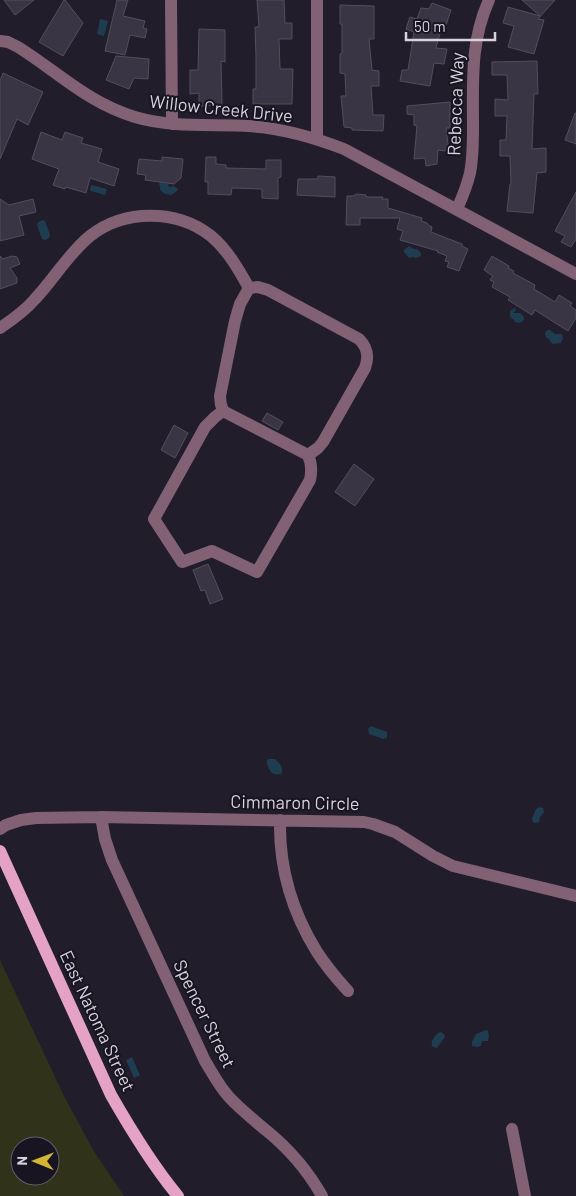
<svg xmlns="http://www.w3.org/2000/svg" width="576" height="1196" viewBox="0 0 576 1196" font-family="Barlow,sans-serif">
  <rect width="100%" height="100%" fill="#221d2b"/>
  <path fill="#30321a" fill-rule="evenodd" d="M 0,960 L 63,1094 L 93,1150 L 124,1196 L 0,1196 ZM 20,1146 L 50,1146 L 50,1176 L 20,1176 Z"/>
  <path fill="#1f3d50" d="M 100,19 L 108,21 L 104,36 L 97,34 Z
    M 160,182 L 168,184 L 169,187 L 174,186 L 178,189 L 177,191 L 171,195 L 165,194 L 160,190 L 160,186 L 159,184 Z
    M 91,185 L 107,189 L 105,195 L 91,191 L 90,189 Z
    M 43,220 L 45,221 L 50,235 L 49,238 L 45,240 L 42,239 L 37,225 L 38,222 Z
    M 409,246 L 414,249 L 417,249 L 421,253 L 421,256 L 416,258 L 413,257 L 409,258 L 404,252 L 404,250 Z
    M 515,308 L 516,310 L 513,313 L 520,313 L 524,317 L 524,320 L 520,323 L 515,322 L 514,320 L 510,317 L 510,311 Z
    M 547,330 L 550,330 L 555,334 L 562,334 L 563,338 L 561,343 L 553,344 L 551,342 L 550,340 L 546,337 L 545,333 Z
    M 371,726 L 387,732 L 387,738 L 383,739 L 369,734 L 368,729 Z
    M 269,759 L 275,759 C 279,763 285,768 281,774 C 279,774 276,775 274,774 C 270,773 266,764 267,760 Z
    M 540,807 L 543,808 L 544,812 L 540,817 L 539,822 L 535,823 L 533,822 L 532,818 L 534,814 L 536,809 Z
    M 486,1030 L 488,1031 L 489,1036 L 488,1041 L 482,1041 L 481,1046 L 477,1047 L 472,1046 L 472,1042 L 476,1034 Z
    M 441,1032 L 444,1034 L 445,1037 L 437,1048 L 433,1047 C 429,1041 435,1037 438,1033 Z
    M 132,1057 L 140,1075 L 134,1078 L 126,1060 Z"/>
  <path fill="#3a3544" stroke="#534e5e" d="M 4,0 L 34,0 L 15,15 Z
    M 64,0 L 65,0 L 83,23 L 63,56 L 39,42 Z
    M 117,0 L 128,0 L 123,16 L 145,21 L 143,28 L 147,29 L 145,38 L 130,35 L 125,55 L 105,51 Z
    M 257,0 L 284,0 L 285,23 L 292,23 L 292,39 L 279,39 L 280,69 L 293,69 L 292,104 L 253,104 L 253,89 L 256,89 L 256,57 L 255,27 L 259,27 Z
    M 522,0 L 555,0 L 538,19 L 544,20 L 534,54 L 508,47 L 514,26 L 503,23 L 508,7 L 540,16 Z
    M 432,3 L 451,10 L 445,28 L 442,26 L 436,48 L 447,49 L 444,64 L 434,63 L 430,86 L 400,81 L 402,70 L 408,70 L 414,32 L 406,29 L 410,17 L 417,19 L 421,8 L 429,9 Z
    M 340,5 L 374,6 L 374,39 L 369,39 L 372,70 L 379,71 L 379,86 L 371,86 L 373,115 L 384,115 L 383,131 L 352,130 L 352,128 L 344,127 L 341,96 L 346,96 L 345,74 L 340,73 L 340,54 L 342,53 L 342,24 L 340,24 Z
    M 199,29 L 225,30 L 225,62 L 221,61 L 222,105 L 199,106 L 199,93 L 190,94 L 190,70 L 198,70 Z
    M 116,56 L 149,59 L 148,79 L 134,78 L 129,89 L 106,80 Z
    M 537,61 L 538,94 L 534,94 L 532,149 L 546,148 L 546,172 L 537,173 L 533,213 L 507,211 L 510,184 L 511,184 L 510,156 L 500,156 L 500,140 L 506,140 L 507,116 L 495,116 L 495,99 L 508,100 L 507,75 L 492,75 L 492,62 Z
    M 3,73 L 43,92 L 28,125 L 17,119 L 0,159 L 0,81 Z
    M 450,102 L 450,128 L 446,128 L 448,144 L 445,151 L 438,150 L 437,164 L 426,166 L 425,158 L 414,159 L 417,126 L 414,125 L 414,115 L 407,114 L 407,106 Z
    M 575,113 L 576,113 L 576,144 L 565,140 Z
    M 41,132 L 62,140 L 65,132 L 83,138 L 81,143 L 102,149 L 98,162 L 119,169 L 114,186 L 90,178 L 86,193 L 66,187 L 65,189 L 53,185 L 59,169 L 32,159 Z
    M 162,157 L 183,159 L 181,178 L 174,184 L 145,180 L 146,175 L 137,174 L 139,159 L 162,161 Z
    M 206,157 L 216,157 L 216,164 L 226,165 L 226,168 L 266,169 L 266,160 L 281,160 L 281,177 L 278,178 L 278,199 L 262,198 L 262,189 L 232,188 L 231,195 L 208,194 L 208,182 L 205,182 Z
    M 318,176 L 335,177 L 335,197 L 297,195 L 298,179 L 318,179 Z
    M 576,192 L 576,239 L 571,247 L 561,242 L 565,236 L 555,231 Z
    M 357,194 L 366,195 L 366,197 L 383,197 L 382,199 L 388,199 L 388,208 L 422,218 L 421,221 L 427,223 L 428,225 L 432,227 L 431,232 L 462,244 L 462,246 L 468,249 L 459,271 L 447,267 L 449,262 L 445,261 L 447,256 L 437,252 L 438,251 L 400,240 L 403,231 L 397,229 L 400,218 L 360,218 L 360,225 L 346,225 L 347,196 L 353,196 Z
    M 0,199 L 9,205 L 33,199 L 36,212 L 19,216 L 24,235 L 0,241 Z
    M 0,256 L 3,259 L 12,256 L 17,257 L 20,264 L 10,268 L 17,278 L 17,283 L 0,289 Z
    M 492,256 L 509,266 L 508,268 L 514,271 L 513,273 L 535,285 L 534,289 L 555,302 L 559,295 L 572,303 L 570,306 L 576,310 L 576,318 L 568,331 L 535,310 L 532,315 L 508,300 L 510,297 L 492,287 L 494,282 L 490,280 L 493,276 L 484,270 Z
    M 267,413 L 283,422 L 278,430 L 262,421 Z
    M 174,425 L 188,433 L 175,458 L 161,450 Z
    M 354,464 L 374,479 L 355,506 L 335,492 Z
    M 208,564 L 223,599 L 210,604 L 205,590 L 201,591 L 193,570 Z"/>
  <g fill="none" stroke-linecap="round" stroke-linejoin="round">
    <path stroke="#816173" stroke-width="12" d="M 171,0 L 172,124
      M 0,41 L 8,42 L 18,47 C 58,72 88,103 135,117 C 172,128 211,124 248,126 C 282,128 313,137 344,149 L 576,274
      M 317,139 L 317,0
      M 457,209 C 462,198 467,186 470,173 C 473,158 473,143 473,128 C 473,83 470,42 489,0
      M 249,288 L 258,287 L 268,290 L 359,339 C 368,348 369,357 365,368 L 323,442 L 318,448 L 308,455
      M 0,328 C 12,320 25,311 35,299 C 54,279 68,254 90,236 C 124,209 177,209 211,236 C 227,249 239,270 249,288 L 240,304 L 235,321 L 220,396 C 220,401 221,406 223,411 L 308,455 C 312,464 312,471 310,480 L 257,572 L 212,551 L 182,562 L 154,519 L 205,427 L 215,417 L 223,411
      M 101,817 L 105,839 L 112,860 L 205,1061 C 213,1074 219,1086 229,1097 C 241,1110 254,1120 267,1131 C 289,1149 308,1171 322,1196
      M 280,820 C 279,867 292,912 317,952 C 326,966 337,979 348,991
      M 0,829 L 6,825 L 21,820 L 36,818 L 101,817 L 364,822 L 373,824 L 395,832 L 433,856 L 453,866 L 576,896
      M 512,1129 L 525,1196"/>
    <path stroke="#e5a2c7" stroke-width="12" d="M 0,851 L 111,1095 C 131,1130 152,1165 178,1196"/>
  </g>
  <g text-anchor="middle" stroke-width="4" stroke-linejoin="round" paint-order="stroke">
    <g font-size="18" fill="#d6d3dd" stroke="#181421">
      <text transform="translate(456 104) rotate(-88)" y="6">Rebecca Way</text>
      <text transform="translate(221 109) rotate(6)" y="6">Willow Creek Drive</text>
      <text transform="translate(295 803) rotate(1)" y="6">Cimmaron Circle</text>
      <text transform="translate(204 1014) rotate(64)" y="6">Spencer Street</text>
      <text transform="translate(97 1021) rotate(65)" y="6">East Natoma Street</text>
    </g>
  </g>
  <g transform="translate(35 1161) rotate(271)"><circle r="24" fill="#181421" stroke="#64606c"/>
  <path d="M0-4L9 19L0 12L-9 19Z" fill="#d3b635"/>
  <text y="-8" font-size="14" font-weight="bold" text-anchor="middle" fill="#d6d3dd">N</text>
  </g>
  <path d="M406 32v8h89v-8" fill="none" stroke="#d6d3dd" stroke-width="2.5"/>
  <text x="414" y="32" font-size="15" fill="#d6d3dd" stroke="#181421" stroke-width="4" paint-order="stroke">50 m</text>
</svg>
